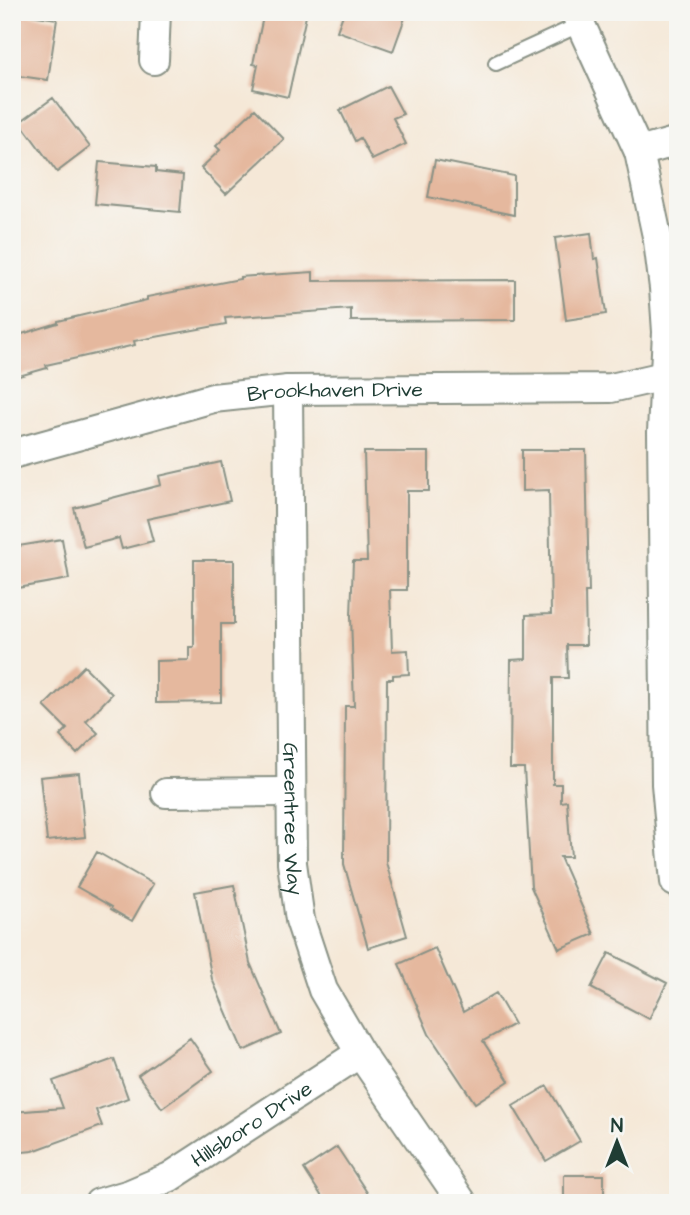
<svg xmlns="http://www.w3.org/2000/svg" width="690" height="1215" viewBox="0 0 690 1215" font-family="'Architects Daughter',sans-serif">
  <rect width="100%" height="100%" fill="#f6f6f2"/>
  <filter id="ink" filterUnits="userSpaceOnUse"><feTurbulence type="fractalNoise" baseFrequency=".0143" numOctaves="2"/><feDisplacementMap in="SourceGraphic" scale="14" xChannelSelector="R" yChannelSelector="G"/><feConvolveMatrix kernelMatrix="1 2 1 2 8 2 1 2 1" color-interpolation-filters="sRGB"/></filter>
  <filter id="wash" filterUnits="userSpaceOnUse"><feTurbulence type="fractalNoise" baseFrequency=".00686" numOctaves="4" result="noise"/><feDisplacementMap in="SourceGraphic" scale="28" xChannelSelector="R" yChannelSelector="G"/><feGaussianBlur stdDeviation="1.57" result="paint"/><feColorMatrix in="noise" values="0 0 0 0 0 0 0 0 0 0 0 0 0 0 0 0 0 1.4 0 .05"/><feComposite in="paint" operator="in"/></filter>
  <g filter="url(#wash)">
    <rect width="100%" height="100%" fill="#f5e8d7"/>
    <g id="blocks">
      <path fill="#e5b89e" d="M 264,12 L 290,12 L 306,16 L 288,97 L 253,89 L 258,65 L 253,64 Z
        M 344,12 L 407,12 L 393,51 L 337,31 Z
        M 17,13 L 57,19 L 48,80 L 12,75 L 12,46 Z
        M 388,86 L 403,114 L 393,118 L 406,144 L 372,160 L 360,138 L 355,141 L 340,110 Z
        M 53,98 L 90,147 L 57,172 L 20,122 Z
        M 255,109 L 284,139 L 226,194 L 201,168 L 220,150 L 216,146 Z
        M 435,160 L 514,176 L 514,215 L 428,197 Z
        M 99,162 L 156,167 L 156,172 L 183,175 L 180,212 L 95,204 Z
        M 591,233 L 594,259 L 598,258 L 606,314 L 566,320 L 555,238 Z
        M 313,272 L 313,281 L 515,280 L 515,320 L 351,321 L 351,309 L 225,318 L 226,324 L 134,341 L 135,345 L 46,365 L 47,368 L 12,378 L 12,337 L 58,323 L 58,321 L 147,300 L 147,297 L 240,279 L 240,277 Z
        M 522,450 L 586,450 L 589,592 L 585,592 L 586,645 L 567,645 L 568,678 L 553,678 L 553,784 L 561,784 L 561,802 L 567,801 L 571,857 L 560,857 L 594,934 L 559,949 L 531,887 L 524,768 L 510,768 L 511,660 L 526,659 L 526,615 L 551,614 L 549,490 L 522,491 Z
        M 364,452 L 429,452 L 429,491 L 407,491 L 407,590 L 390,590 L 392,651 L 408,650 L 409,674 L 393,675 L 393,679 L 387,679 L 386,862 L 407,936 L 368,948 L 344,864 L 345,706 L 354,706 L 351,616 L 353,561 L 367,561 Z
        M 221,462 L 230,501 L 147,519 L 153,541 L 122,549 L 119,538 L 84,547 L 74,508 L 161,485 L 159,476 Z
        M 62,539 L 69,579 L 12,589 L 12,547 Z
        M 194,560 L 234,560 L 234,624 L 221,624 L 221,702 L 156,703 L 156,661 L 189,660 L 189,647 L 194,647 Z
        M 84,666 L 112,694 L 86,721 L 98,733 L 77,754 L 60,736 L 67,729 L 44,706 Z
        M 79,773 L 85,837 L 47,841 L 40,777 Z
        M 97,852 L 153,884 L 132,921 L 111,909 L 112,907 L 77,887 Z
        M 234,885 L 250,963 L 281,1034 L 243,1051 L 212,979 L 195,892 Z
        M 435,948 L 463,1012 L 496,993 L 514,1024 L 483,1041 L 509,1081 L 475,1103 L 429,1034 L 399,964 Z
        M 609,953 L 667,983 L 649,1019 L 591,988 Z
        M 190,1038 L 213,1071 L 162,1108 L 138,1075 Z
        M 114,1059 L 128,1098 L 96,1110 L 102,1126 L 33,1151 L 12,1153 L 12,1112 L 63,1108 L 53,1081 Z
        M 547,1086 L 580,1141 L 546,1161 L 513,1106 Z
        M 337,1147 L 374,1203 L 326,1203 L 304,1169 Z
        M 564,1175 L 604,1175 L 604,1203 L 564,1203 Z"/>
    </g>
  </g>
  <g filter="url(#ink)">
    <use href="#blocks" fill-opacity="0" stroke="#8a9286" stroke-width="2"/>
    <g fill="none" stroke-linecap="round" stroke-linejoin="round">
      <g stroke="#8a9286" stroke-width="18">
        <path id="lane" d="M 496,63 L 581,24"/>
      </g>
      <g stroke="#8a9286" stroke-width="32">
        <g id="street">
          <path d="M 575,12 L 639,152 L 658,241 L 664,288 L 667,332 L 662,432 L 666,784 L 675,882 L 678,883"/>
          <path d="M 154,60 L 156,12"/>
          <path d="M 639,152 L 678,141"/>
          <path id="s1" d="M 288,390 L 292,863 L 300,920 L 323,990 L 360,1053 L 462,1202"/>
          <path id="s2" d="M 12,454 L 213,398 L 288,390 L 611,388 L 664,376"/>
          <path d="M 166,793 L 291,792"/>
          <path id="s3" d="M 99,1203 L 130,1194 L 170,1177 L 360,1053"/>
        </g>
      </g>
      <use href="#lane" stroke="#fff" stroke-width="14"/>
      <use href="#street" stroke="#fff" stroke-width="28"/>
    </g>
  </g>
  <g text-anchor="middle" stroke-width="5" stroke-linejoin="round" paint-order="stroke">
    <g font-size="21" fill="#1f3d34" stroke="#f6f6f2">
      <text dy="7" stroke="none"><textPath href="#s2" startOffset="331">Brookhaven Drive</textPath></text>
      <text dy="7" stroke="none"><textPath href="#s1" startOffset="429">Greentree Way</textPath></text>
      <text dy="7" stroke="none"><textPath href="#s3" startOffset="173">Hillsboro Drive</textPath></text>
    </g>
  </g>
  <rect width="690" height="1215" fill="none" stroke="#f6f6f2" stroke-width="42"/>
  <g transform="translate(617 1142)" stroke="#f6f6f2" stroke-width="5" paint-order="stroke">
  <path d="M0-5L12 26L0 18L-12 26Z" fill="#1f3d34"/>
  <text y="-10" font-size="19" font-weight="bold" text-anchor="middle" fill="#1f3d34">N</text>
  </g>
</svg>
